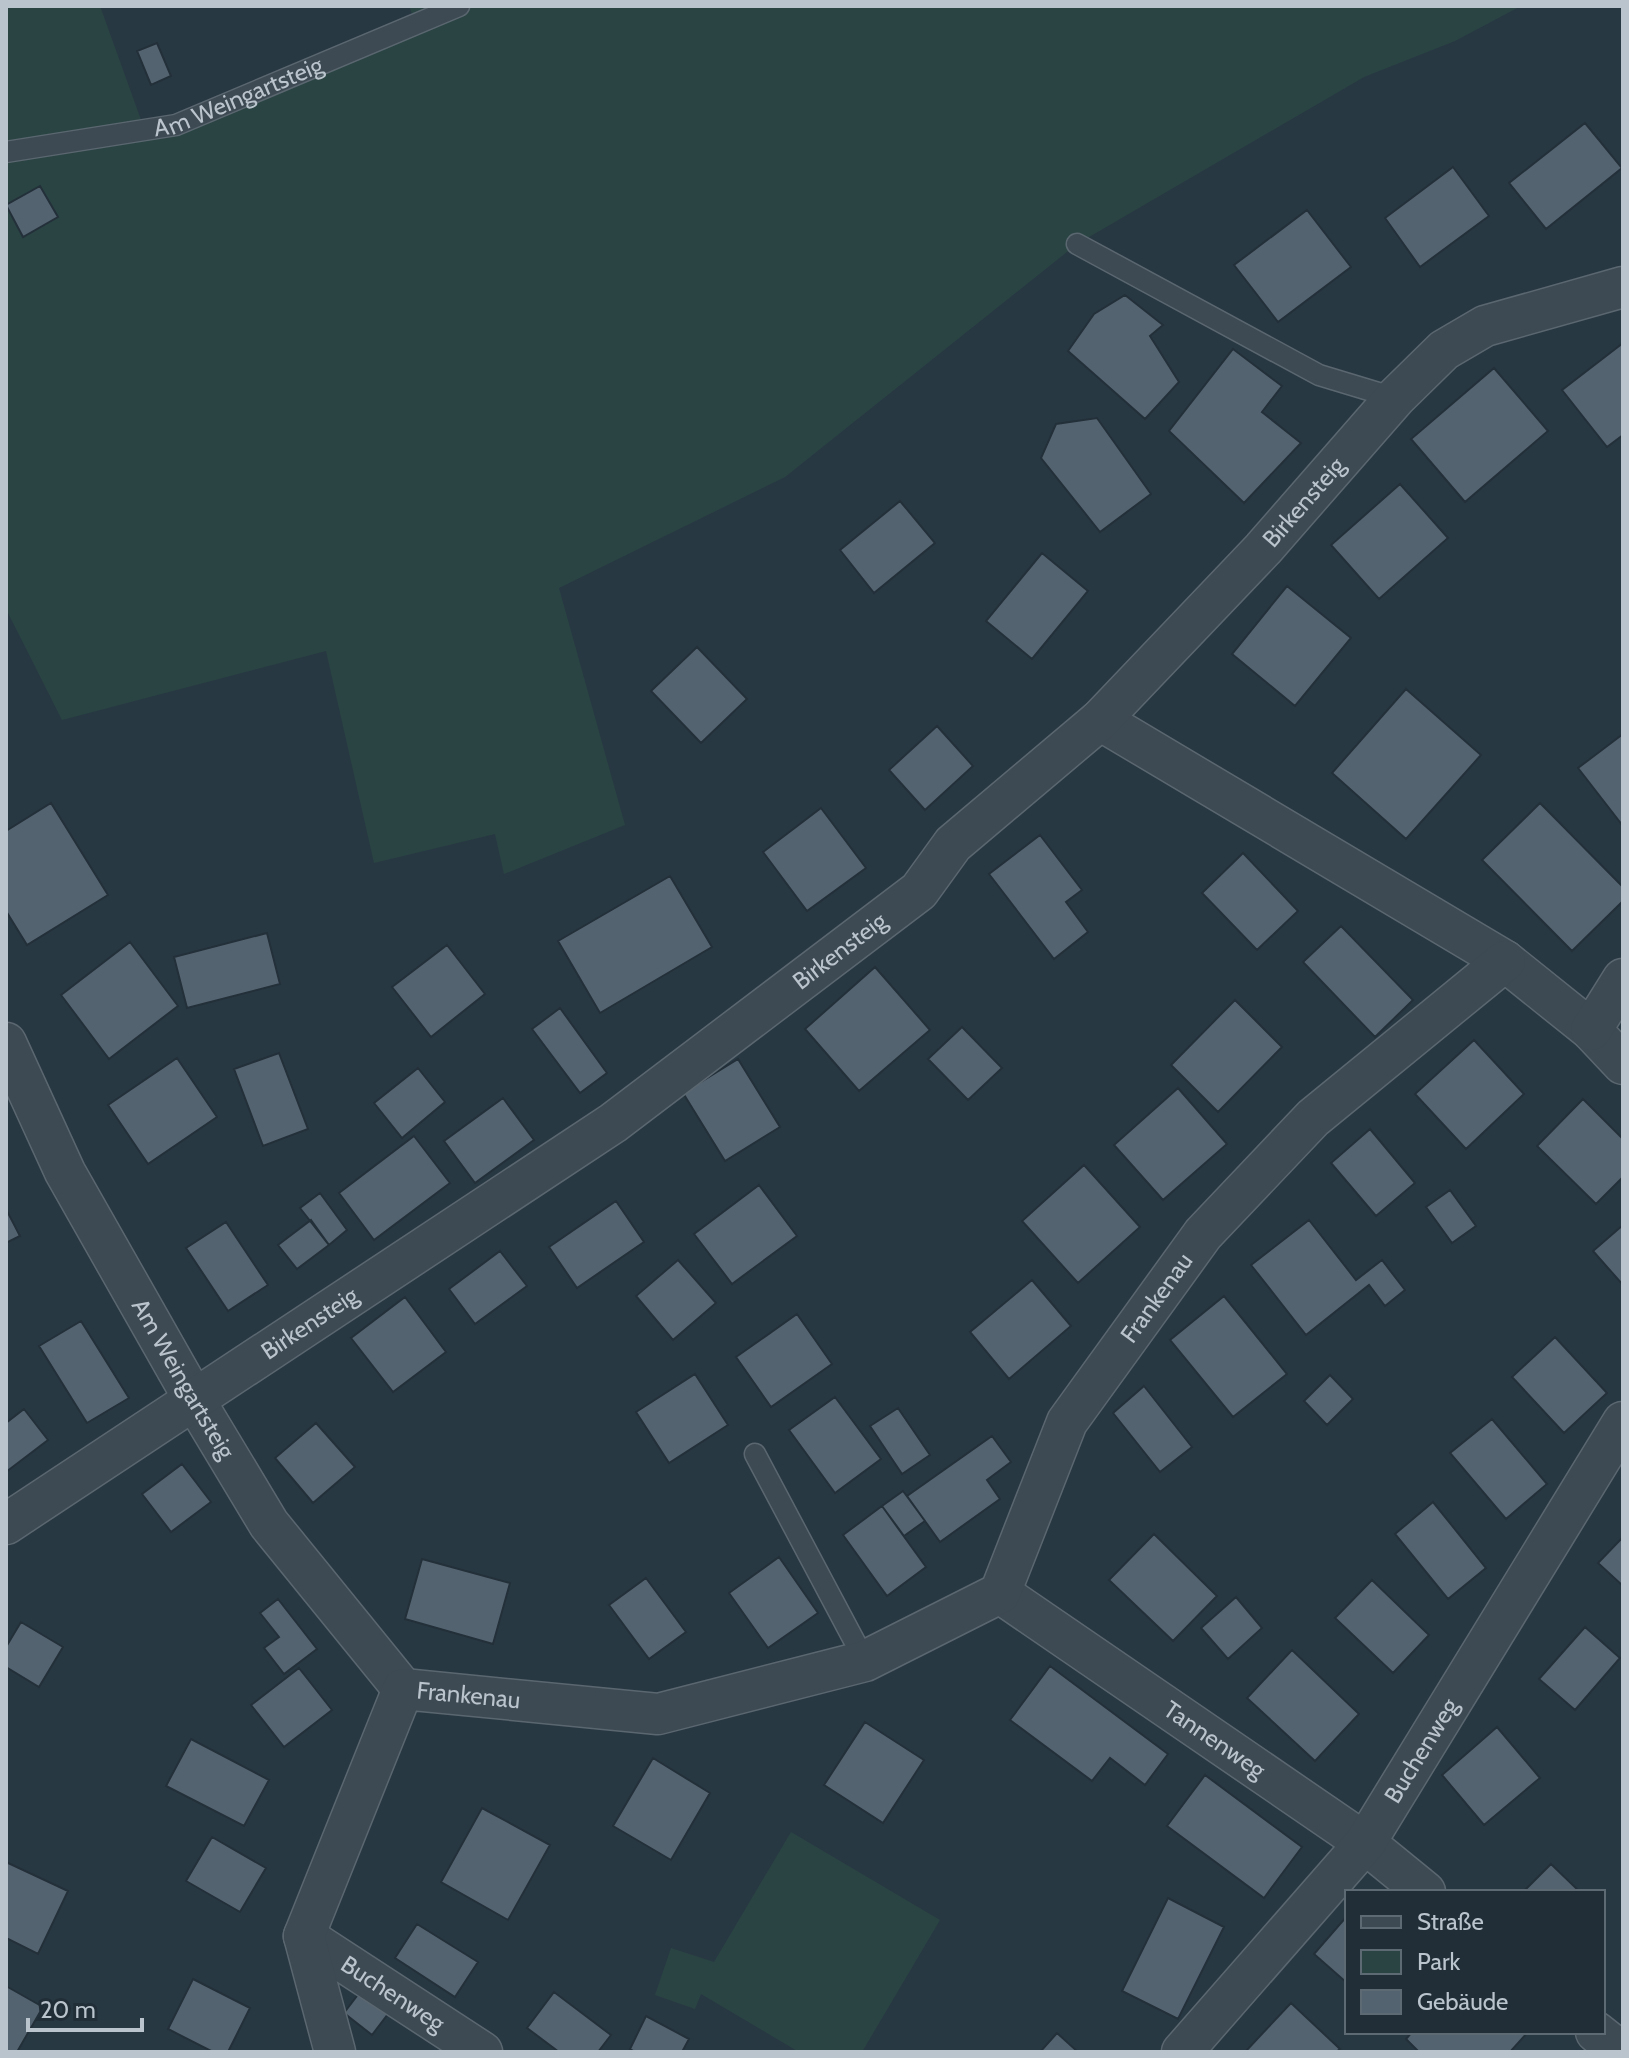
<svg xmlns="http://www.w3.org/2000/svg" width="1629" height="2058" viewBox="0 0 1629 2058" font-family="Cabin,sans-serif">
  <rect width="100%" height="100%" fill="#283843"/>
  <path fill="#2a4443" d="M 6,6 L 100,6 L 145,131 L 416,24 L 409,6 L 1521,6 L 1455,41 L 1364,77 L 1077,244 L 785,477 L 559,588 L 625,825 L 504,874 L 495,834 L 374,863 L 326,651 L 62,720 L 6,609 Z
    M 791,1832 L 940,1920 L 862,2052 L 799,2052 L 701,1994 L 695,2009 L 655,1995 L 671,1948 L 714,1962 Z"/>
  <path fill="#546370" stroke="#23303a" stroke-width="2" d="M 157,43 L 171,76 L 151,85 L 137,51 Z
    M 1585,123 L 1622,168 L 1546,229 L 1509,183 Z
    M 1453,167 L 1489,216 L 1420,267 L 1385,218 Z
    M 40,186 L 58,217 L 23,237 L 6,205 Z
    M 1307,210 L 1351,267 L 1278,322 L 1234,265 Z
    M 1125,295 L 1163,325 L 1150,336 L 1179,382 L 1145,419 L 1068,351 L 1094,314 Z
    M 1623,343 L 1623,435 L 1607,447 L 1562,390 Z
    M 1233,349 L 1282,386 L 1262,412 L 1301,443 L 1244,503 L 1169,431 Z
    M 1494,368 L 1548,431 L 1465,502 L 1411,439 Z
    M 1097,418 L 1151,494 L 1100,532 L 1041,458 L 1056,424 Z
    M 1400,484 L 1448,538 L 1379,599 L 1331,545 Z
    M 900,501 L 935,543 L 874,593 L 840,550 Z
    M 1042,553 L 1088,591 L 1032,659 L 986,621 Z
    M 1287,586 L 1351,638 L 1295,706 L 1232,654 Z
    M 697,647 L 747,699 L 701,743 L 651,691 Z
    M 1406,689 L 1481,755 L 1406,839 L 1332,773 Z
    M 937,726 L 973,766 L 925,810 L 889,770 Z
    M 1623,734 L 1623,826 L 1578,768 Z
    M 51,803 L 108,895 L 27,945 L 6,911 L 6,831 Z
    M 1540,803 L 1623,887 L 1623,901 L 1572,951 L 1482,860 Z
    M 821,808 L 866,868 L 807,911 L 763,852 Z
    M 1040,835 L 1082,890 L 1066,902 L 1088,932 L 1054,959 L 989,874 Z
    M 1243,853 L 1298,911 L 1257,950 L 1202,893 Z
    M 670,876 L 712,947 L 600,1013 L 558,941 Z
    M 1341,926 L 1413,1000 L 1375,1037 L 1303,962 Z
    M 267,933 L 280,984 L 187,1008 L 174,957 Z
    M 130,942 L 178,1006 L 109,1059 L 61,995 Z
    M 447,945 L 485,994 L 431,1037 L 392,987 Z
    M 875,967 L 930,1030 L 859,1091 L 805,1029 Z
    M 1235,1000 L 1282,1047 L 1218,1112 L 1171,1065 Z
    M 560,1008 L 607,1073 L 580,1093 L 532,1029 Z
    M 962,1027 L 1002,1068 L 968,1100 L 928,1059 Z
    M 1474,1040 L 1524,1094 L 1466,1149 L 1415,1094 Z
    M 279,1053 L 308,1129 L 263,1146 L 234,1069 Z
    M 177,1058 L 217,1117 L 148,1164 L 108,1105 Z
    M 738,1059 L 780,1127 L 725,1161 L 683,1093 Z
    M 418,1068 L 445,1102 L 402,1138 L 374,1103 Z
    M 1178,1088 L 1227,1144 L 1163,1200 L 1114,1145 Z
    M 503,1098 L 534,1140 L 475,1183 L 444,1141 Z
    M 1583,1099 L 1623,1139 L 1623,1177 L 1596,1204 L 1537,1146 Z
    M 1370,1129 L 1415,1183 L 1376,1216 L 1331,1163 Z
    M 414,1136 L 450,1183 L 374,1240 L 339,1193 Z
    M 1084,1165 L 1140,1227 L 1078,1283 L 1022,1221 Z
    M 759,1185 L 797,1236 L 732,1284 L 694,1234 Z
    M 1450,1190 L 1476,1226 L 1452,1243 L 1426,1207 Z
    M 320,1193 L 347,1230 L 329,1245 L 300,1208 Z
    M 616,1201 L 644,1242 L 577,1288 L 549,1247 Z
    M 6,1209 L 20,1236 L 6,1243 Z
    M 311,1220 L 329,1245 L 297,1269 L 278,1245 Z
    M 1309,1220 L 1356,1280 L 1382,1260 L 1405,1290 L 1385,1306 L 1369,1285 L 1306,1335 L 1251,1265 Z
    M 226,1222 L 268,1285 L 228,1311 L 186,1248 Z
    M 1623,1225 L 1623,1285 L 1593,1251 Z
    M 500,1251 L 527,1286 L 475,1324 L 449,1289 Z
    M 678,1260 L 716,1303 L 673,1340 L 636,1296 Z
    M 1032,1280 L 1071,1326 L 1009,1379 L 970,1332 Z
    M 1224,1296 L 1287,1374 L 1233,1417 L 1170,1340 Z
    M 405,1297 L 446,1352 L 393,1392 L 351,1338 Z
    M 797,1314 L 832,1364 L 771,1407 L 736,1357 Z
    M 81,1321 L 129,1398 L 87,1423 L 39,1346 Z
    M 1555,1337 L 1607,1393 L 1564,1433 L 1512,1377 Z
    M 695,1374 L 728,1425 L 669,1463 L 636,1412 Z
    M 1330,1375 L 1353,1399 L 1327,1425 L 1304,1401 Z
    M 1144,1386 L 1192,1447 L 1160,1472 L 1113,1413 Z
    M 835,1397 L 881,1459 L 835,1493 L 789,1430 Z
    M 898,1408 L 930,1455 L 902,1474 L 870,1426 Z
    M 24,1409 L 48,1440 L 6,1472 L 6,1423 Z
    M 1492,1419 L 1547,1484 L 1506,1519 L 1450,1453 Z
    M 316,1423 L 355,1467 L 313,1503 L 275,1458 Z
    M 992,1436 L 1011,1462 L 987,1480 L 1000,1499 L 940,1542 L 907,1496 Z
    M 182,1464 L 211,1502 L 171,1532 L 142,1494 Z
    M 903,1491 L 925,1521 L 904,1536 L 882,1506 Z
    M 1433,1502 L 1486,1568 L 1448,1599 L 1395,1534 Z
    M 882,1506 L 926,1567 L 887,1596 L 843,1535 Z
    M 1154,1534 L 1217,1596 L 1173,1641 L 1109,1580 Z
    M 1623,1537 L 1623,1586 L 1598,1563 Z
    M 779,1557 L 818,1613 L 768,1648 L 729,1593 Z
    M 422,1559 L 510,1583 L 493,1644 L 405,1619 Z
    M 646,1578 L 686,1632 L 649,1659 L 609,1605 Z
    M 1372,1580 L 1429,1635 L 1393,1673 L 1335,1618 Z
    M 1236,1597 L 1262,1628 L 1228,1659 L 1201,1628 Z
    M 278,1599 L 317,1649 L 284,1674 L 264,1648 L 279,1637 L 260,1613 Z
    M 21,1622 L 63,1647 L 39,1687 L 6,1667 L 6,1647 Z
    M 1585,1627 L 1620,1658 L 1575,1710 L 1539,1679 Z
    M 1292,1650 L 1359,1714 L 1315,1761 L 1247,1698 Z
    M 1050,1666 L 1168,1754 L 1145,1785 L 1110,1758 L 1092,1781 L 1010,1720 Z
    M 299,1668 L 332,1710 L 284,1747 L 251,1705 Z
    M 865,1722 L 924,1760 L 883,1823 L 824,1785 Z
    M 1497,1727 L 1540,1778 L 1484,1825 L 1442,1775 Z
    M 191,1739 L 269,1780 L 244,1826 L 166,1786 Z
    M 653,1758 L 710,1793 L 671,1860 L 613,1826 Z
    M 1205,1775 L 1302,1847 L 1264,1898 L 1167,1826 Z
    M 482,1808 L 550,1845 L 508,1920 L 441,1882 Z
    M 212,1837 L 266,1868 L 240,1912 L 186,1881 Z
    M 6,1862 L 68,1891 L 38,1954 L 6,1938 Z
    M 1551,1864 L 1580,1892 L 1523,1892 Z
    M 1168,1898 L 1224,1927 L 1178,2019 L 1122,1991 Z
    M 1347,1916 L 1347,1983 L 1314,1954 Z
    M 417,1924 L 478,1962 L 455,1997 L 395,1958 Z
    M 193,1979 L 250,2008 L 228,2052 L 213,2052 L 168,2029 Z
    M 6,1986 L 43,2007 L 17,2052 L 6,2052 Z
    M 363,1988 L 391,2010 L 372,2035 L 344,2013 Z
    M 554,1992 L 611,2035 L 598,2052 L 559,2052 L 527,2028 Z
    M 1291,2003 L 1340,2049 L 1336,2052 L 1245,2052 Z
    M 646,2016 L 689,2039 L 682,2052 L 635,2052 L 630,2049 Z
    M 1412,2032 L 1528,2032 L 1510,2052 L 1419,2052 L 1406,2039 Z
    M 1057,2033 L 1078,2052 L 1040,2052 Z"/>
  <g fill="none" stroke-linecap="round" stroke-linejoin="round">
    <g stroke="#5b6770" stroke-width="23">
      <g id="service">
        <path id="s1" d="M 6,152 L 176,125 L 459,6"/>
        <path d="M 1077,244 L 1319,375 L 1395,398"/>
        <path d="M 755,1454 L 865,1661"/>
      </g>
    </g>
    <g stroke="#5b6770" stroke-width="43">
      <g id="minor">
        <path d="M 1100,720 L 1505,961 L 1591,1030 L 1623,1064"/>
        <path d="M 1591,1030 L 1623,979"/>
        <path id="s2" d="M 6,1043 L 65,1172 L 195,1401 L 269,1524 L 403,1689"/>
        <path id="s3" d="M 6,1524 L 613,1123 L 919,891 L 953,844 L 1100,720 L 1263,549 L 1395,398 L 1444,350 L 1485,326 L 1623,287"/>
        <path id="s4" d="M 1000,1593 L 1365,1843 L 1425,1892"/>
        <path id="s5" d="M 304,1936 L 482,2052"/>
        <path d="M 1596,2032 L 1621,2052"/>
        <path id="s6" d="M 335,2052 L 304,1936 L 403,1689 L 658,1714 L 865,1661 L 1000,1593 L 1067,1422 L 1203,1234 L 1313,1118 L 1505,961"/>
        <path id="s7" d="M 1182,2052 L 1365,1843 L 1623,1422"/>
      </g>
    </g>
    <use href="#service" stroke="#3d4953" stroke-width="20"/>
    <use href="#minor" stroke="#3d4953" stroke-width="40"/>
  </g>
  <g text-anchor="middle" stroke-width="7" stroke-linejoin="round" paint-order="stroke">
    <g font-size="24" fill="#bac4cc" stroke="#212e38">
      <text dy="8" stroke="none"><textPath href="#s1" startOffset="240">Am Weingartsteig</textPath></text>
      <text dy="8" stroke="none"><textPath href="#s3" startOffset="1660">Birkensteig</textPath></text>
      <text dy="8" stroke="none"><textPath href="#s3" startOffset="1012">Birkensteig</textPath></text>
      <text dy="8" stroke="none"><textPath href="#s6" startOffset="1344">Frankenau</textPath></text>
      <text dy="8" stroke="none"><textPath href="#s3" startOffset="364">Birkensteig</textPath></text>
      <text dy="8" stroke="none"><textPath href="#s2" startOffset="380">Am Weingartsteig</textPath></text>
      <text dy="8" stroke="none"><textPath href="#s6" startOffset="452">Frankenau</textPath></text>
      <text dy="8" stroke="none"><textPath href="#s4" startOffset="260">Tannenweg</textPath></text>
      <text dy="8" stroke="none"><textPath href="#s7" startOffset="386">Buchenweg</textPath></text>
      <text dy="8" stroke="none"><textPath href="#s5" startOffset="106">Buchenweg</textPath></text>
    </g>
  </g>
  <rect width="1629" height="2058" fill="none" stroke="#bac4cc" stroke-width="16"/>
  <rect x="1345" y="1890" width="260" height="144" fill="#212e38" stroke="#5e6a73" stroke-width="2"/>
  <rect x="1361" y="1916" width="40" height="12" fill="#3d4953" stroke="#5e6a73" stroke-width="2"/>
  <text x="1417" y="1930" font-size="24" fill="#bac4cc">Straße</text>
  <rect x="1361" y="1950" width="40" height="24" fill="#2a4443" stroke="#5e6a73" stroke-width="2"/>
  <text x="1417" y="1970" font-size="24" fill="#bac4cc">Park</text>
  <rect x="1361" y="1990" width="40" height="24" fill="#546370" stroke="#5e6a73" stroke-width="2"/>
  <text x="1417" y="2010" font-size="24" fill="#bac4cc">Gebäude</text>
  <path d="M28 2018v12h114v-12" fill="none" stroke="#bac4cc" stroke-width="4"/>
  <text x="40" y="2018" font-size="24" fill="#bac4cc" stroke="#212e38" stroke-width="6" paint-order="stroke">20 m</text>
</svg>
